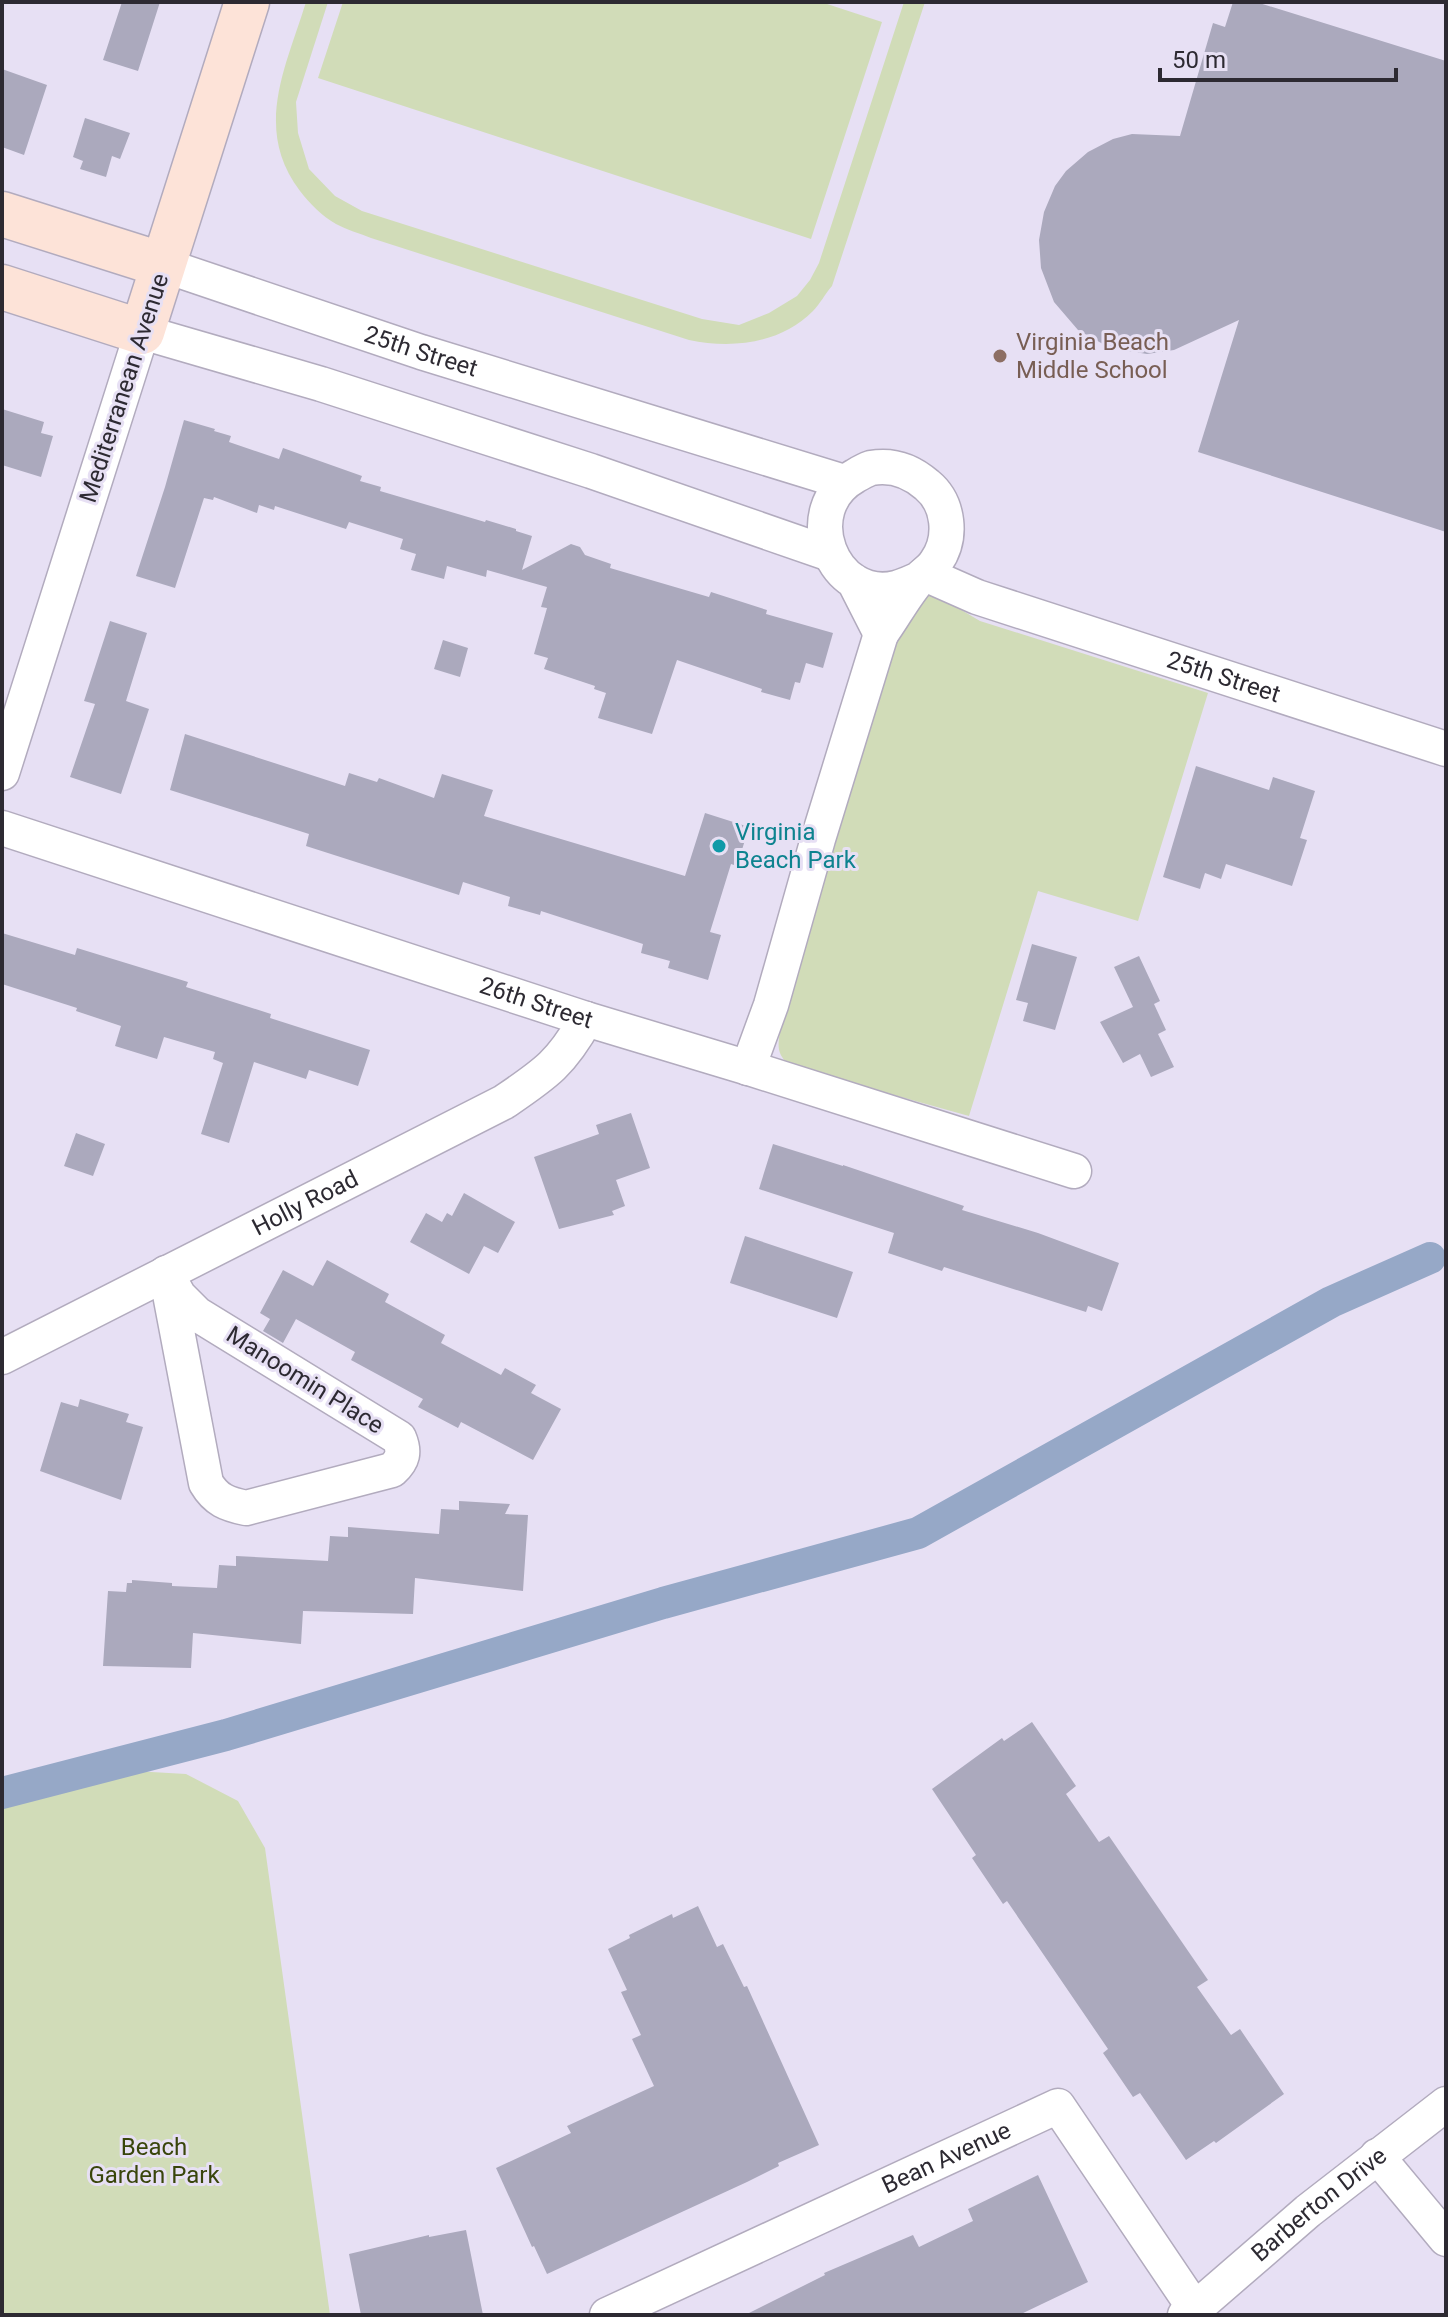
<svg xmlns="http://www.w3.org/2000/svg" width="1448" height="2317" viewBox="0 0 1448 2317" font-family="Roboto,sans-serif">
  <rect width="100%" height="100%" fill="#e7e0f4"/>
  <path fill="#d1dcb8" d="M 306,2 L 328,2 L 296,102 L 298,133 L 309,169 L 335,196 L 362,211 L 702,319 L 739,325 L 769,313 L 797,296 L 810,280 L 819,263 L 904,2 L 925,2 L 832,286 C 825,294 820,304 813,311 C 780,344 732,349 689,340 L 371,238 C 359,233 347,230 336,224 C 322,216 309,203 300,191 C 253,129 286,67 306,2 Z
    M 343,2 L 821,2 L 882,22 L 811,239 L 318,78 Z
    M 920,592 L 931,592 L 980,621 L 1208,693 L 1138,921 L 1038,891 L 969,1116 L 790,1066 C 776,1053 778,1047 780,1029 L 905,611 Z
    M 117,1770 L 186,1774 L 238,1801 L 265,1848 L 330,2315 L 2,2315 L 2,1798 Z"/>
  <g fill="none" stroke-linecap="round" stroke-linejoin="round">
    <path stroke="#96a8c7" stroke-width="32" d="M 2,1793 L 226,1735 L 663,1603 L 918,1533 L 1331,1302 L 1430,1258"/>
  </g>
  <path fill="#aba9bd" d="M 122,2 L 160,2 L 138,71 L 103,60 Z
    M 1233,2 L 1256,2 L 1446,61 L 1446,532 L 1198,452 L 1239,320 L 1174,350 L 1147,354 L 1110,348 L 1078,330 L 1054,302 L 1041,268 L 1039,240 L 1044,212 L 1055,186 L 1066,171 L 1088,152 L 1113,139 L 1132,134 L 1180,136 L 1213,23 L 1225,27 Z
    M 2,69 L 47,85 L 24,155 L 2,147 Z
    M 85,118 L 130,133 L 120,159 L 112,156 L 106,177 L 80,169 L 83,161 L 73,157 Z
    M 2,409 L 44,422 L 41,433 L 53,436 L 41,477 L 2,465 Z
    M 184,420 L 215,429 L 214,431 L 231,436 L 229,442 L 279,459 L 283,448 L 362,476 L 360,481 L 381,487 L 380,491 L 485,522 L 486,520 L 516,529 L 516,531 L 532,536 L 522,570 L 571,544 L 580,547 L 585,555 L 611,564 L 610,568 L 709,597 L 711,592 L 767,610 L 766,614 L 833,633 L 823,668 L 806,663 L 800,683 L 795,682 L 790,700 L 761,692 L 762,689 L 677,660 L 652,734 L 598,718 L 606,693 L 594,689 L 595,686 L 544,669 L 548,658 L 534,654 L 547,608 L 541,607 L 547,587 L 487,570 L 486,577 L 447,566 L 444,579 L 411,570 L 416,554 L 400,549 L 403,539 L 349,522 L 346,529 L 275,506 L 274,510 L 259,505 L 257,513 L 214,497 L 213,500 L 204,498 L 175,588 L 136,576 L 165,487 Z
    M 110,621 L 147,633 L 126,701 L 149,709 L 121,794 L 70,777 L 95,704 L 84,701 Z
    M 443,640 L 468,648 L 460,677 L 434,669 Z
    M 185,734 L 345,786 L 349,773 L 377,782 L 379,778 L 434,798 L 442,774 L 493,790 L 484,816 L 685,876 L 705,813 L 749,827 L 737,866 L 731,864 L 710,932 L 721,935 L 708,980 L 668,968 L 670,961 L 641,953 L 643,944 L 541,911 L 540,915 L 508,906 L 510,897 L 463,882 L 459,895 L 306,846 L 309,834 L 170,790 Z
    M 1196,766 L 1269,790 L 1273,777 L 1315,791 L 1300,838 L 1307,840 L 1292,886 L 1226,864 L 1221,879 L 1205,873 L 1200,889 L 1163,877 Z
    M 2,933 L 75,955 L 77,948 L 188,982 L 186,987 L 271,1014 L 270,1018 L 370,1050 L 358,1086 L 309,1070 L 306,1079 L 254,1062 L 229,1143 L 201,1134 L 223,1063 L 213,1059 L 215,1052 L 164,1037 L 157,1059 L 115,1046 L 121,1026 L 76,1011 L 77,1008 L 2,984 Z
    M 1032,944 L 1077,957 L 1055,1030 L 1023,1021 L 1028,1003 L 1016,1000 Z
    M 1139,956 L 1160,1001 L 1154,1004 L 1166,1030 L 1158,1034 L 1174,1067 L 1151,1077 L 1140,1054 L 1123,1063 L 1100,1022 L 1133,1007 L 1114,967 Z
    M 631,1113 L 650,1168 L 616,1180 L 625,1206 L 612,1211 L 614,1215 L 559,1229 L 534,1157 L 599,1134 L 596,1125 Z
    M 76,1133 L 105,1144 L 93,1176 L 64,1166 Z
    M 773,1144 L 843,1166 L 843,1165 L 964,1206 L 962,1210 L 1038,1233 L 1119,1263 L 1102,1311 L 1088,1306 L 1086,1312 L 944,1267 L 942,1271 L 888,1253 L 894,1233 L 759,1189 Z
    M 464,1193 L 515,1222 L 498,1253 L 484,1246 L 469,1274 L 410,1242 L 426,1213 L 442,1222 L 447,1213 L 452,1216 Z
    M 745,1236 L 853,1272 L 837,1318 L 730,1283 Z
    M 327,1260 L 389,1294 L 385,1302 L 445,1335 L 441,1343 L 501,1375 L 505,1368 L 536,1385 L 531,1393 L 561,1409 L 533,1460 L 461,1422 L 458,1428 L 418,1407 L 423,1399 L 351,1360 L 355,1352 L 296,1319 L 283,1343 L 263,1331 L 270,1319 L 260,1313 L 283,1270 L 313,1286 Z
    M 80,1399 L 129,1414 L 126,1422 L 143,1427 L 121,1500 L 40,1471 L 61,1402 L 78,1407 Z
    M 459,1501 L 510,1504 L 505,1514 L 528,1515 L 523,1591 L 415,1578 L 413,1614 L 303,1611 L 301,1644 L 193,1633 L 191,1668 L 103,1666 L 108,1591 L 126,1592 L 127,1583 L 132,1583 L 132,1580 L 172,1583 L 172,1586 L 217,1588 L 219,1565 L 236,1566 L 236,1556 L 328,1561 L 330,1536 L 348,1537 L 348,1527 L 439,1534 L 441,1509 L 459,1510 Z
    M 1032,1722 L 1076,1786 L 1066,1794 L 1099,1842 L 1109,1836 L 1208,1980 L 1197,1987 L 1231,2035 L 1240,2029 L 1284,2094 L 1216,2143 L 1214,2141 L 1186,2160 L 1140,2093 L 1133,2097 L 1103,2053 L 1108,2049 L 1007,1901 L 1003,1904 L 972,1858 L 976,1855 L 932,1789 L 1002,1738 L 1004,1741 Z
    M 698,1906 L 717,1947 L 723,1944 L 744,1987 L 747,1986 L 819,2145 L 778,2163 L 779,2166 L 747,2182 L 547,2274 L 534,2246 L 532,2247 L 496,2168 L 571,2133 L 567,2126 L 654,2086 L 632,2039 L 641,2035 L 621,1992 L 627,1990 L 608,1949 L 630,1938 L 629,1935 L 672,1914 L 673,1918 Z
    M 1038,2175 L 1088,2282 L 1019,2315 L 745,2315 L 825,2275 L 824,2273 L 913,2235 L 919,2247 L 973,2221 L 968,2209 Z
    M 466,2230 L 483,2315 L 361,2315 L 349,2254 L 429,2235 L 429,2237 Z"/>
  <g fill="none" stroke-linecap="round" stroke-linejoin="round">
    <g stroke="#b2abbe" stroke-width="37">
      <g id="street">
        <path id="s1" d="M 163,265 L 421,352 L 844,482"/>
        <path id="s2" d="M 925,574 L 977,597 L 1446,749"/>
        <path d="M 854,581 L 881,634 C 894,616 905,595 919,579 C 925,573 932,569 936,562 C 953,538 949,503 927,485 C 911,471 893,464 871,468 C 865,470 860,473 855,476 C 796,509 832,603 896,588 C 904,586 912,582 919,579"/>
        <path d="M 2,773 L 142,332 L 321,384 L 591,471 L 830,554"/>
        <path id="s3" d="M 2,828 L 586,1019 L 752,1069 L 1074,1171"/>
        <path d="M 748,1068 L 771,1005 L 818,839 L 881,634"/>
        <path d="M 166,1273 L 179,1296 L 197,1314 L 399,1438 C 405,1452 403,1460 392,1470 L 246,1508 C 227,1504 216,1500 206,1483 Z"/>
        <path id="s4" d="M 2,1357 L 504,1102 C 545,1074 561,1064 586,1019"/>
        <path d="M 1377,2156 L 1446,2239"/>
        <path id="s5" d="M 607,2315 L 1058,2106 L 1199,2315"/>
        <path id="s6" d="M 1185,2315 L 1196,2308 L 1308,2211 L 1446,2104"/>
      </g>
    </g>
    <g stroke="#b2abbe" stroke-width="47">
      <path id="secondary" d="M 2,214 L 163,265
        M 2,287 L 142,332 L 247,2"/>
    </g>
    <use href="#street" stroke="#fff" stroke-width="34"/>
    <use href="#secondary" stroke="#fde3d8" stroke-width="44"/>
  </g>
  <circle fill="#8d6e63" stroke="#e7e0f4" stroke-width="3" cx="1000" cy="356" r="8"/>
  <circle fill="#0f9aa8" stroke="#e7e0f4" stroke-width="3" cx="719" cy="846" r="8"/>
  <g text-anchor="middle" stroke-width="6" stroke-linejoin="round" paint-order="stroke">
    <g font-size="24" fill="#785e54" stroke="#e7e0f4" text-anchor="start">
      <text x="1016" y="350">Virginia Beach<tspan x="1016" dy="28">Middle School</tspan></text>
    </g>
    <g font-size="24" fill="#2d2a32" stroke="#e7e0f4">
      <text dy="8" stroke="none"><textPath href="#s1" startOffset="272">25th Street</textPath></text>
      <text transform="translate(124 388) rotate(-72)" y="8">Mediterranean Avenue</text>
      <text dy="8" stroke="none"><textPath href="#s2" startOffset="316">25th Street</textPath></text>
      <text dy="8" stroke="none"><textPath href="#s3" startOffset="562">26th Street</textPath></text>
      <text dy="8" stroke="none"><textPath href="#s4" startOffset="340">Holly Road</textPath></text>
      <text transform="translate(305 1380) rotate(32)" y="8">Manoomin Place</text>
      <text dy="8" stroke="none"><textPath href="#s5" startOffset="374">Bean Avenue</textPath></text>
      <text dy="8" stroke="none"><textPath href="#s6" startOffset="174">Barberton Drive</textPath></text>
    </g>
    <g font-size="24" fill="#0d838f" stroke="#e7e0f4" text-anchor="start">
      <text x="735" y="840">Virginia<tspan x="735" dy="28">Beach Park</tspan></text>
    </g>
    <g font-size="24" fill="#39450b" stroke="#e7e0f4">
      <text x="154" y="2155">Beach<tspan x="154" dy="28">Garden Park</tspan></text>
    </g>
  </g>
  <rect width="1448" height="2317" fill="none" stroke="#2d2a32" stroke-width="8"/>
  <path d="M1160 68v12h236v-12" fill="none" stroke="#2d2a32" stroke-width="4"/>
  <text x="1172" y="68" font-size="24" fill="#2d2a32" stroke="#e7e0f4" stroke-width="6" paint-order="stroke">50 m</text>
</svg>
